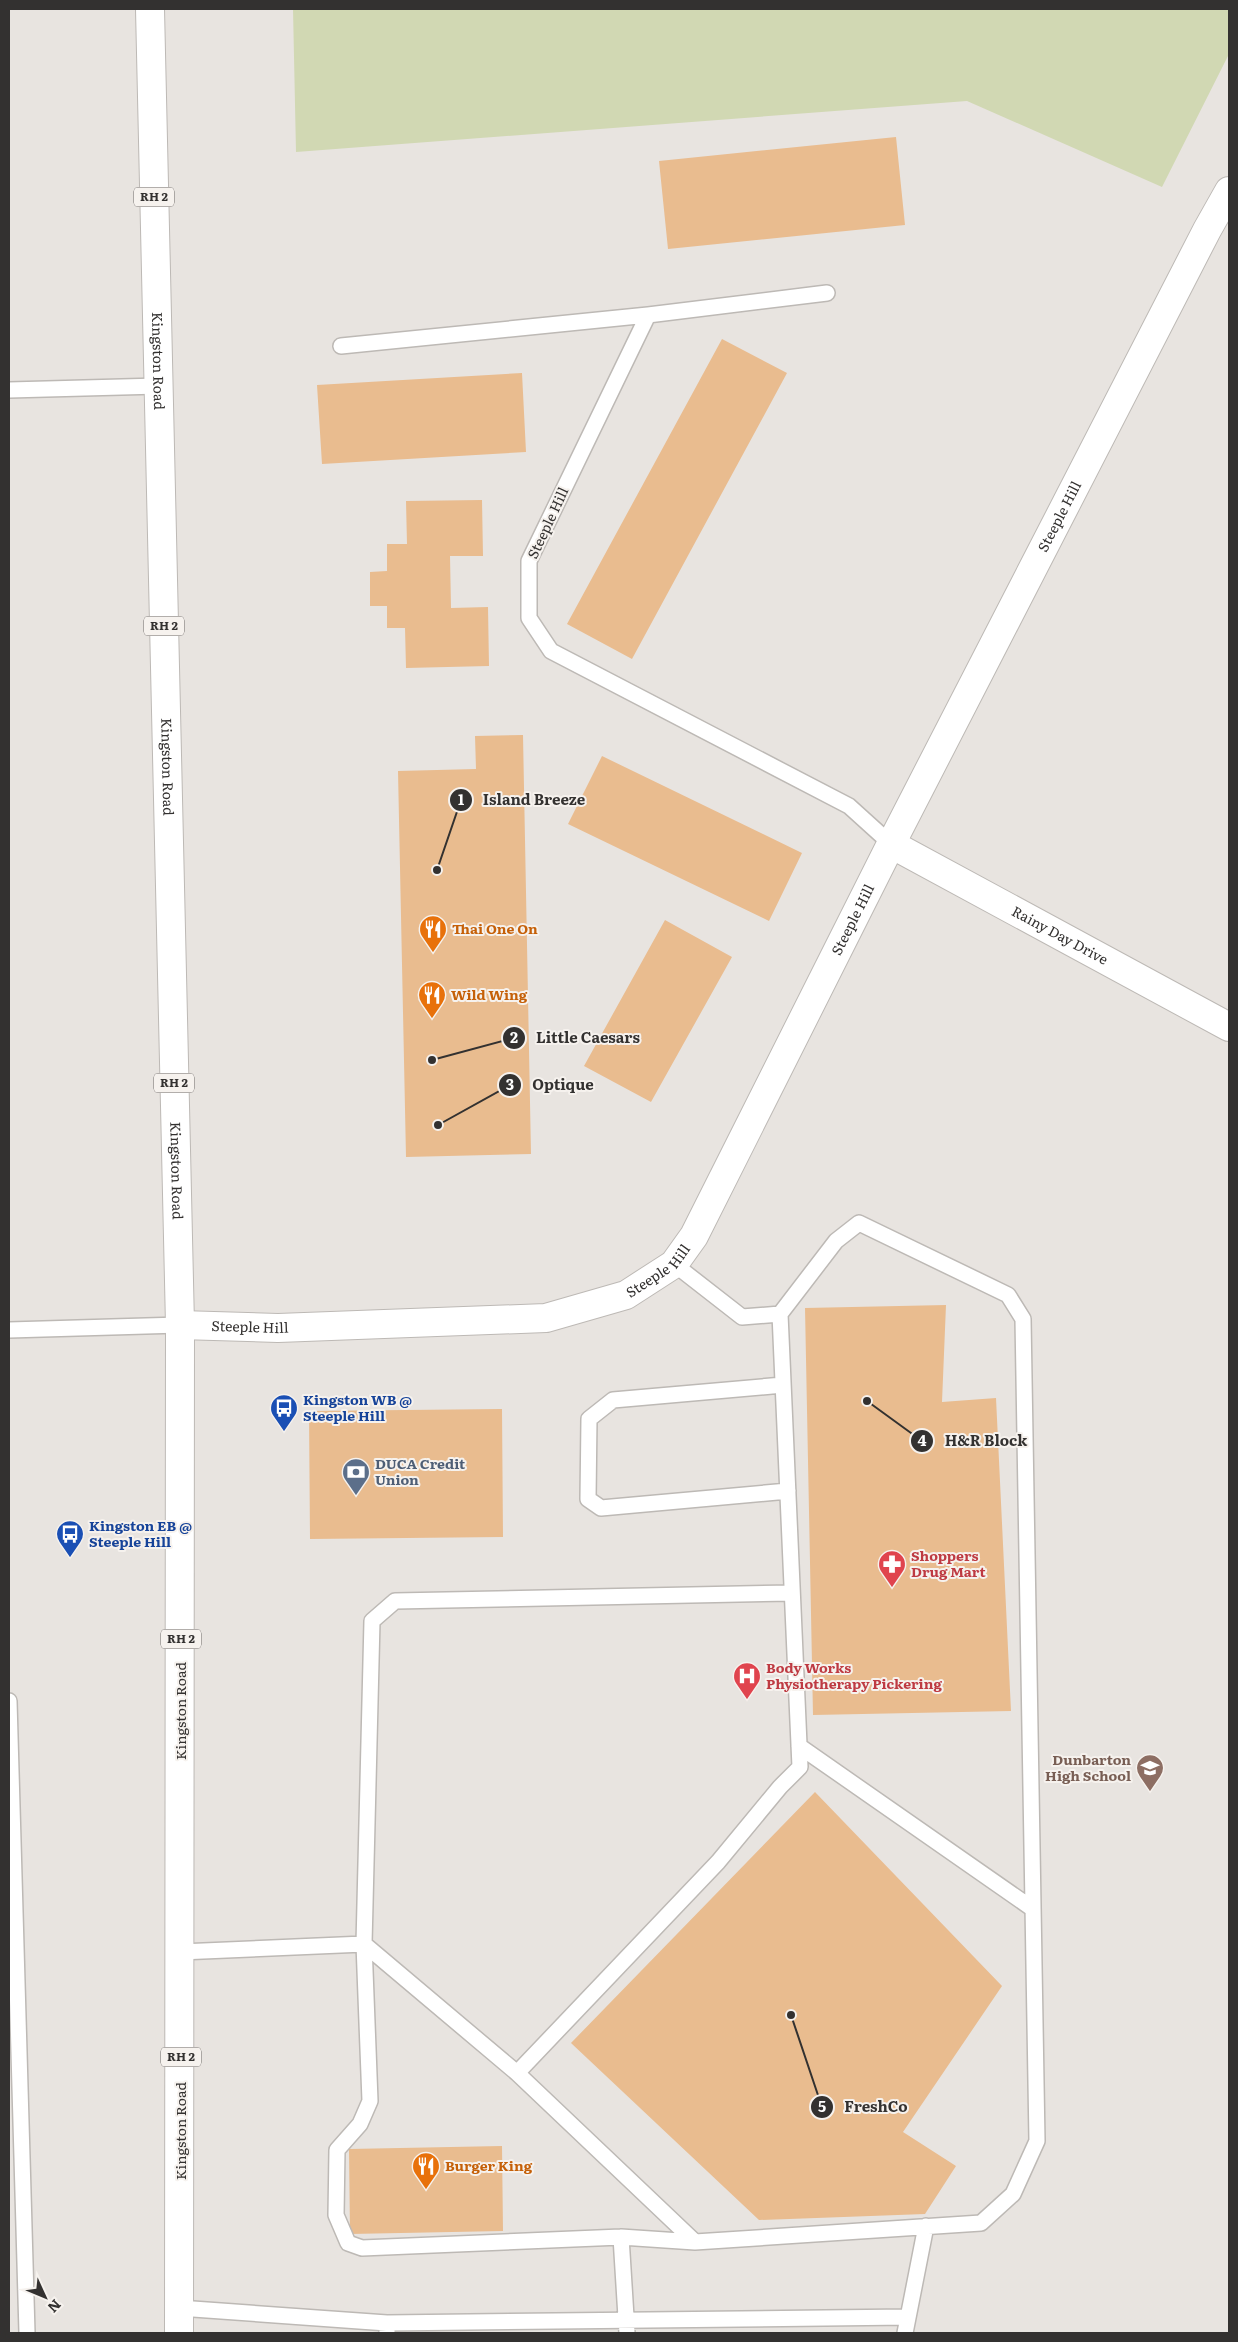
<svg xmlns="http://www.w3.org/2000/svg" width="1238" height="2342" viewBox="0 0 1238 2342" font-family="Literata,serif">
  <rect width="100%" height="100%" fill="#e8e4e0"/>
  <path fill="#d1d8b3" d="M 293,9 L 1229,9 L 1229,54 L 1162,187 L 967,101 L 296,152 Z"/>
  <path fill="#e9bc8f" d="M 896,137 L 905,225 L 668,249 L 659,161 Z
    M 722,339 L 787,373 L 632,659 L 567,624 Z
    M 522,373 L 526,452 L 322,464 L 317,385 Z
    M 482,500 L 483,556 L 450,556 L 451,608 L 488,607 L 489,666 L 406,668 L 405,628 L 387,628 L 387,606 L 370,606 L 370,572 L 387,571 L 387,544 L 407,544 L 406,501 Z
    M 523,735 L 531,1154 L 406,1157 L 398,771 L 476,769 L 475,736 Z
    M 602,756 L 802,853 L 769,921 L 568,824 Z
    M 665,920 L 732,957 L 651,1102 L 584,1066 Z
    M 946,1305 L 942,1402 L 996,1398 L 1011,1711 L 813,1715 L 805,1308 Z
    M 502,1409 L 503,1537 L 310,1539 L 309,1411 Z
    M 815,1792 L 1002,1986 L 903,2132 L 956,2166 L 925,2214 L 759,2220 L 571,2043 Z
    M 502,2146 L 503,2231 L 350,2234 L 349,2149 Z"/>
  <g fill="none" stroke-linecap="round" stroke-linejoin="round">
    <g stroke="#bdb9b5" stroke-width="18">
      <path id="lane" d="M 648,315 L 529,561 L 529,618 L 551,651 L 849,806 L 891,844
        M 341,346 L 648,315 L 827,293
        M 9,390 L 159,386
        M 9,1330 L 180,1325
        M 783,1385 L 613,1400 L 589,1419 L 588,1499 L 601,1508 L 788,1491
        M 9,1701 L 27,2333
        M 799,1746 L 1033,1909
        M 180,1952 L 364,1944 L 517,2073 L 695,2242 L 981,2223 L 1013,2194 L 1037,2141 L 1023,1319 L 1008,1295 L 859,1223 L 836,1241 L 780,1314 L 742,1317 L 674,1264
        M 517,2073 L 718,1862 L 780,1787 L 800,1767 L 780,1314
        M 621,2237 L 627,2333
        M 695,2242 L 621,2237 L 362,2248 L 348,2243 L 336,2215 L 337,2150 L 360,2124 L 370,2101 L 364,1944 L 372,1621 L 395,1601 L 792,1593
        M 179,2308 L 387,2323
        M 387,2333 L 387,2323 L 908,2317
        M 905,2333 L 926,2226"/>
    </g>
    <g stroke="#bdb9b5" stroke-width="30">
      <g id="street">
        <path id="s1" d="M 891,844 L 1229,1027"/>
        <path id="s2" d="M 180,1325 L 278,1328 L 546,1318 L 626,1295 L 674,1264 L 694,1236 L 891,844 L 1207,230 L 1229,191"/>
      </g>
    </g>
    <g stroke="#bdb9b5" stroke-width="30">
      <g id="primary">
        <path id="s3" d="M 150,9 L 180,1325 L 179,2333"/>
      </g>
    </g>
    <use href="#lane" stroke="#fff" stroke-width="15"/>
    <use href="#street" stroke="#fff" stroke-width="28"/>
    <use href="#primary" stroke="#fff" stroke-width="28"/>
  </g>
  <defs>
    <g id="restaurant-pin" transform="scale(1.4375)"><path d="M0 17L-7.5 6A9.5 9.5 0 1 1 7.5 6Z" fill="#e8710a" stroke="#f6f2ee"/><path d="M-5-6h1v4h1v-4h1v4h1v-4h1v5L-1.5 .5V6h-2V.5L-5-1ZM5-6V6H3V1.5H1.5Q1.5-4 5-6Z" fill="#fff"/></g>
    <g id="bus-pin" transform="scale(1.4375)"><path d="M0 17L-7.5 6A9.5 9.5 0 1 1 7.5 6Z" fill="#1a4fb4" stroke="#f6f2ee"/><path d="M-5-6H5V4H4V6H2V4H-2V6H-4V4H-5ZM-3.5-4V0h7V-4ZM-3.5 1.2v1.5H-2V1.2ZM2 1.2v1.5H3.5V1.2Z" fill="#fff"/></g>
    <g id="bank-pin" transform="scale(1.4375)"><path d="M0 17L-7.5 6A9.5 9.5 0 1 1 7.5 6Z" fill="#5c6f8a" stroke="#f6f2ee"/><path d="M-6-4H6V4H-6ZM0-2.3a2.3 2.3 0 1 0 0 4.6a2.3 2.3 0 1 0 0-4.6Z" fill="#fff"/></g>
    <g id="pharmacy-pin" transform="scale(1.4375)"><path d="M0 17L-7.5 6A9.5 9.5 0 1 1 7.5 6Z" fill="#e0444e" stroke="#f6f2ee"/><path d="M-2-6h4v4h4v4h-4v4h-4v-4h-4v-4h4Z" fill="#fff"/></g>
    <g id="hospital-pin" transform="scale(1.4375)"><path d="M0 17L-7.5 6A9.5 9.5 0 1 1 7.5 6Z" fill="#e0444e" stroke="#f6f2ee"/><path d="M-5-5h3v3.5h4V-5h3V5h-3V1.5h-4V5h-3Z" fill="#fff"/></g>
    <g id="school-pin" transform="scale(1.4375)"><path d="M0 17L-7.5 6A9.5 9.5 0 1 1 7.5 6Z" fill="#8d6e63" stroke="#f6f2ee"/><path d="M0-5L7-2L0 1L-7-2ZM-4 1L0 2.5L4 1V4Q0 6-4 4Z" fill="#fff"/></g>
  </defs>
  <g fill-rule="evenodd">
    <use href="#restaurant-pin" x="433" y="929"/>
    <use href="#restaurant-pin" x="432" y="995"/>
    <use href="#bus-pin" x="284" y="1408"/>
    <use href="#bank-pin" x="356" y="1472"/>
    <use href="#bus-pin" x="70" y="1534"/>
    <use href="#pharmacy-pin" x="892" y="1564"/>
    <use href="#hospital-pin" x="747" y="1676"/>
    <use href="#school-pin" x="1150" y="1768"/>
    <use href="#restaurant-pin" x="426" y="2166"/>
  </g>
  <g text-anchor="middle" stroke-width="4" stroke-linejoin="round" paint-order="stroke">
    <g fill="#f6f2ee" stroke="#6e6b69" stroke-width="1">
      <rect x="134" y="187.5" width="40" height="19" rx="4"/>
      <rect x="144" y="616.5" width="40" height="19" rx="4"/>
      <rect x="154" y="1073.5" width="40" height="19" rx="4"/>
      <rect x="161" y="1629.5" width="40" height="19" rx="4"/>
      <rect x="161" y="2047.5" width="40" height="19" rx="4"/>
    </g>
    <g font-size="12" font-weight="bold" fill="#333130">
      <text x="154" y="201">RH 2</text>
      <text x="164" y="630">RH 2</text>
      <text x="174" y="1087">RH 2</text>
      <text x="181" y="1643">RH 2</text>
      <text x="181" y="2061">RH 2</text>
    </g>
    <g font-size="14" fill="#333130" stroke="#f6f2ee">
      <text dy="5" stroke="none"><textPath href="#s3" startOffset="352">Kingston Road</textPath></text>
      <text dy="5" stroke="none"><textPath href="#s2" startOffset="1348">Steeple Hill</textPath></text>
      <text transform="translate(548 523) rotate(-65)" y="5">Steeple Hill</text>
      <text dy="5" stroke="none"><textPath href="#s3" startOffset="758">Kingston Road</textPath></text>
      <text dy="5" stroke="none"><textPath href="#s2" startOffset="895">Steeple Hill</textPath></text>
      <text dy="5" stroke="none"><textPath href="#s1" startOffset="192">Rainy Day Drive</textPath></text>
      <text dy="5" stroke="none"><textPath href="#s3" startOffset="1162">Kingston Road</textPath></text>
      <text dy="5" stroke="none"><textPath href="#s2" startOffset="490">Steeple Hill</textPath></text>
      <text dy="5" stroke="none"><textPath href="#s2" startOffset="70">Steeple Hill</textPath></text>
      <text transform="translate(181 1711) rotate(-90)" y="5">Kingston Road</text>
      <text transform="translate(181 2131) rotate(-90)" y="5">Kingston Road</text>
    </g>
    <g font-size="14" font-weight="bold" fill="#c56008" stroke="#f6f2ee" text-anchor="start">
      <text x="452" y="934">Thai One On</text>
      <text x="451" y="1000">Wild Wing</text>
      <text x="445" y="2171">Burger King</text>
    </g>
    <g font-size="14" font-weight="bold" fill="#164399" stroke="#f6f2ee" text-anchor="start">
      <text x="303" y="1405">Kingston WB @<tspan x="303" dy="16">Steeple Hill</tspan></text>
      <text x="89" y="1531">Kingston EB @<tspan x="89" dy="16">Steeple Hill</tspan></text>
    </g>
    <g font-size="14" font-weight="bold" fill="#4e5e75" stroke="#f6f2ee" text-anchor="start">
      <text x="375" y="1469">DUCA Credit<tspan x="375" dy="16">Union</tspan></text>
    </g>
    <g font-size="14" font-weight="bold" fill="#be3a42" stroke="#f6f2ee" text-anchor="start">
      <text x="911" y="1561">Shoppers<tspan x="911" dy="16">Drug Mart</tspan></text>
      <text x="766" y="1673">Body Works<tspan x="766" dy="16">Physiotherapy Pickering</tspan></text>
    </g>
    <g font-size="14" font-weight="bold" fill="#785e54" stroke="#f6f2ee" text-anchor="end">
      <text x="1131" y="1765">Dunbarton<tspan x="1131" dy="16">High School</tspan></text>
    </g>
  </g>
  <path fill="none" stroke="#333130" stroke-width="2" d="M437 870L461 800M432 1060L514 1038M438 1125L510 1085M867 1401L922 1441M791 2015L822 2107"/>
  <g fill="#333130" stroke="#f6f2ee" stroke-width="2">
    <circle cx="437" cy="870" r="5"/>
    <circle cx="432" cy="1060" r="5"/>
    <circle cx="438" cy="1125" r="5"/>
    <circle cx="867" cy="1401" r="5"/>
    <circle cx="791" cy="2015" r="5"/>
    <circle cx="461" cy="800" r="12"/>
    <circle cx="514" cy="1038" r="12"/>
    <circle cx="510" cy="1085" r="12"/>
    <circle cx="922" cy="1441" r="12"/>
    <circle cx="822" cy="2107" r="12"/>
  </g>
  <g font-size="15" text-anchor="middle" font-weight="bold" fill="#fff">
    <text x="461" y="805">1</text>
    <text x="514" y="1043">2</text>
    <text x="510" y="1090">3</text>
    <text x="922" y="1446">4</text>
    <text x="822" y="2112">5</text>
  </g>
  <g font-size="15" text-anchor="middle" font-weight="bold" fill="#333130" stroke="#f6f2ee" stroke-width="4" stroke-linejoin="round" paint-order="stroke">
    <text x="534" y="805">Island Breeze</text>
    <text x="588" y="1043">Little Caesars</text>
    <text x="563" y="1090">Optique</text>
    <text x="986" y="1446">H&amp;R Block</text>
    <text x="876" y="2112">FreshCo</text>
  </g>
  <rect width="1238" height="2342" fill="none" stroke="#333130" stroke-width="20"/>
  <g transform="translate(45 2297) rotate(134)" stroke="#f6f2ee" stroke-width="4" paint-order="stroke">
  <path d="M0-4L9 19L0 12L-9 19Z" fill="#333130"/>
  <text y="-8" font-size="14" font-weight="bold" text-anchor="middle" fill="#333130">N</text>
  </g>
</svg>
